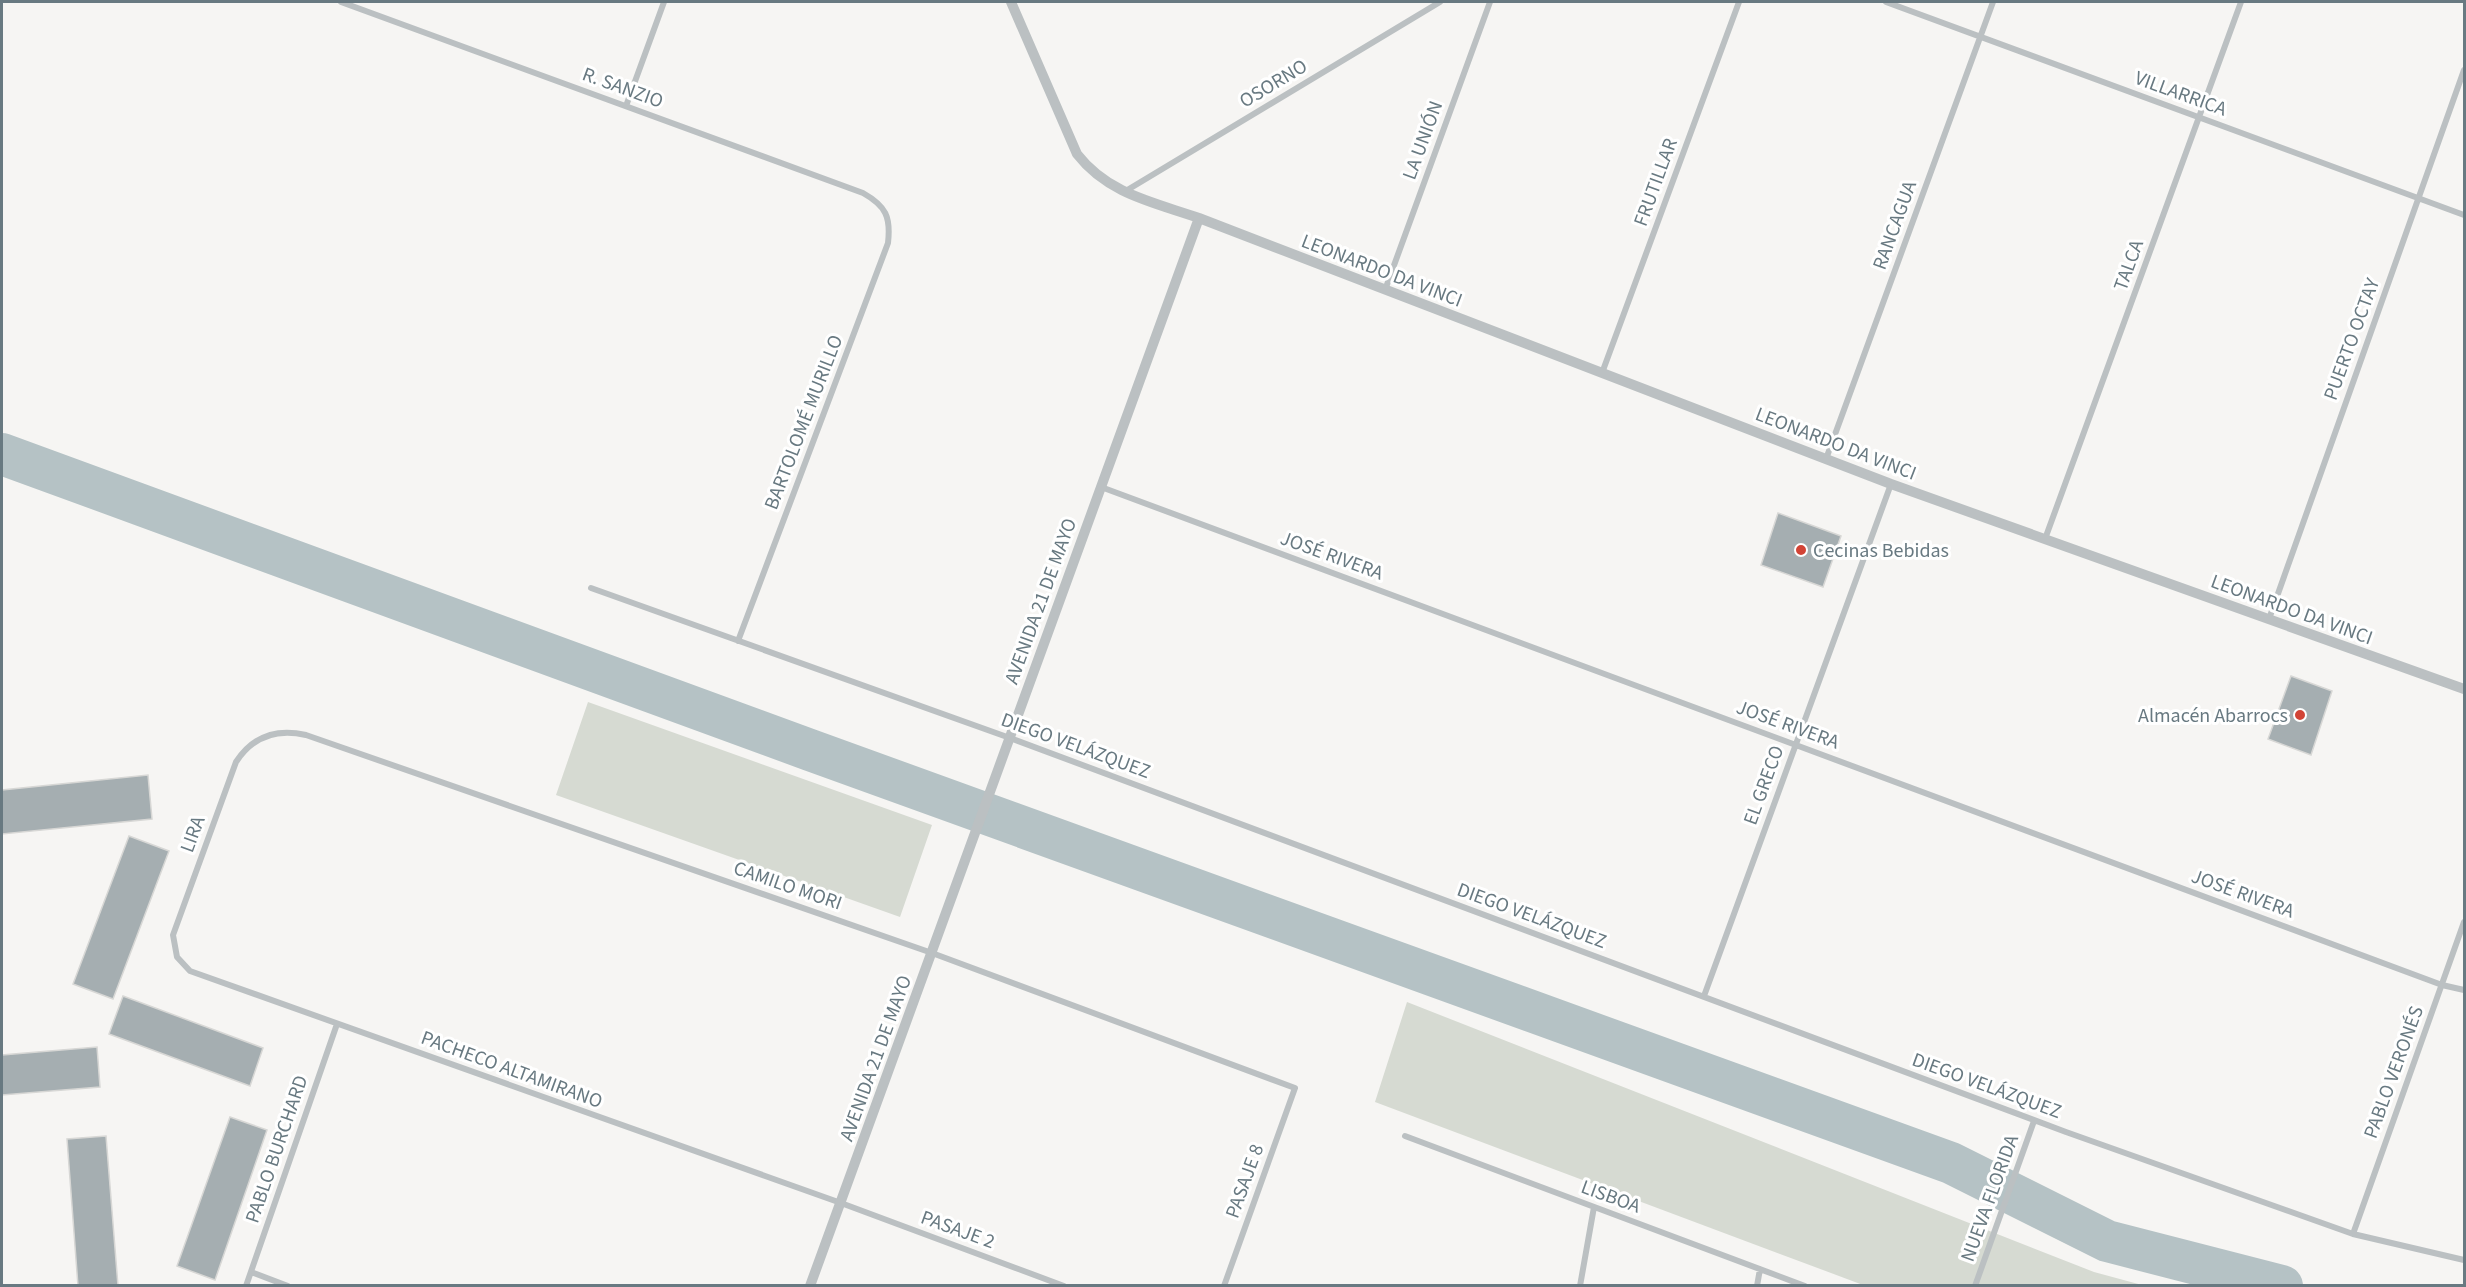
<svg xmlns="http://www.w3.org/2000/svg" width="2466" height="1287" viewBox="0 0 2466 1287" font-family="'Source Sans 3',sans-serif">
  <rect width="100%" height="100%" fill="#f6f5f3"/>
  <path fill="#d6dad2" d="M 588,702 L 932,825 L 900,917 L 556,795 Z
    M 1407,1002 L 2094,1272 L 2142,1285 L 1863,1285 L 1375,1102 Z"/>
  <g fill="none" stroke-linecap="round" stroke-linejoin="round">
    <path stroke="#b5c2c5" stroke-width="42" d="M 2,454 L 810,750 L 1951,1163 L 2107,1241 L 2282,1286"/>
  </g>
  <path fill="#a5aeb1" stroke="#d7d7d5" stroke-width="1.5" d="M 1778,513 L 1841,536 L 1823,587 L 1761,565 Z
    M 2291,676 L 2332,691 L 2311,755 L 2268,739 Z
    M 148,775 L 152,819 L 2,834 L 2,790 Z
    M 129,836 L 169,851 L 113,999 L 73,984 Z
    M 123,996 L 263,1048 L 250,1086 L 109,1034 Z
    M 97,1047 L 100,1087 L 2,1095 L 2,1055 Z
    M 230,1117 L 267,1130 L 215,1280 L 177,1266 Z
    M 106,1136 L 118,1286 L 78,1286 L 67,1139 Z"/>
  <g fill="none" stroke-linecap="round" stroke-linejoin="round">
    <path stroke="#bbc0c2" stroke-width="6" d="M 341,2 L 863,193 C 886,206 891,217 888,243 L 738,641
      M 1886,2 L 2464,215
      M 626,106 L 664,2
      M 1124,192 L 1440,2
      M 1385,290 L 1490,2
      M 1602,373 L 1739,2
      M 1826,459 L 1993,2
      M 1101,487 L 2442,985 L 2464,990
      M 2045,539 L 2241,2
      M 591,588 L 1010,738 L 2066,1132 L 2353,1234 L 2464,1260
      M 2269,619 L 2464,70
      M 1704,996 L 1891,484
      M 1405,1136 L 1805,1286
      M 2353,1234 L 2464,922
      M 251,1272 L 288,1286
      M 246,1286 L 337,1024
      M 1064,1286 L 841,1203 L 190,971 L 177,957 L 173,935 L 236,762 C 253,736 276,728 306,735 L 932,953 L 1295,1088 L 1224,1286
      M 1580,1286 L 1594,1207
      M 1757,1286 L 1760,1269
      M 1975,1286 L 2034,1121"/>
    <path stroke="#bbc0c2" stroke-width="10" d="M 1011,2 L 1077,154 C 1108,194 1153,202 1199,218 L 1891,484 L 2464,689
      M 810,1286 L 1199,218"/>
  </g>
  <g fill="#d24436" stroke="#fff" stroke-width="2">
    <circle cx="1801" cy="550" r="6"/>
    <circle cx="2300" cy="715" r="6"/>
  </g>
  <g text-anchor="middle" stroke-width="6" stroke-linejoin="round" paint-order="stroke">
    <g font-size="20" fill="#687981" stroke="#fff">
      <text transform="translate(1273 83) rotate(-31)" y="7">OSORNO</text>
      <text transform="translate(623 87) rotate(20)" y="7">R. SANZIO</text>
      <text transform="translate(2181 93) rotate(20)" y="7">VILLARRICA</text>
      <text transform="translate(1422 140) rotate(-70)" y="7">LA UNIÓN</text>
      <text transform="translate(1655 182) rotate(-70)" y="7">FRUTILLAR</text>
      <text transform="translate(1894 225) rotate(-70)" y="7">RANCAGUA</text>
      <text transform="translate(2128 265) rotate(-70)" y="7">TALCA</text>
      <text transform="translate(1382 270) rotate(21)" y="7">LEONARDO DA VINCI</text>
      <text transform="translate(2351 339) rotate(-70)" y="7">PUERTO OCTAY</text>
      <text transform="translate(803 422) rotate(-69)" y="7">BARTOLOMÉ MURILLO</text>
      <text transform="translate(1836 443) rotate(21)" y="7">LEONARDO DA VINCI</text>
      <text transform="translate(1332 555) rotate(20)" y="7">JOSÉ RIVERA</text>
      <text transform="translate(1040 601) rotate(-70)" y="7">AVENIDA 21 DE MAYO</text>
      <text transform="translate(2292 609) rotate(20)" y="7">LEONARDO DA VINCI</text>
      <text transform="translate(1788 724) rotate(20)" y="7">JOSÉ RIVERA</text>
      <text transform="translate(1076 745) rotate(20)" y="7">DIEGO VELÁZQUEZ</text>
      <text transform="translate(1763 785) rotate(-70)" y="7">EL GRECO</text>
      <text transform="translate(192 834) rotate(-70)" y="7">LIRA</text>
      <text transform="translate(788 885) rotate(19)" y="7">CAMILO MORI</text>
      <text transform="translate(2243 893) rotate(20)" y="7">JOSÉ RIVERA</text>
      <text transform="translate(1532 915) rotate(20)" y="7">DIEGO VELÁZQUEZ</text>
      <text transform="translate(875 1058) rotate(-70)" y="7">AVENIDA 21 DE MAYO</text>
      <text transform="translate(512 1069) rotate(20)" y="7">PACHECO ALTAMIRANO</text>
      <text transform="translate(2393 1072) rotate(-70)" y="7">PABLO VERONÉS</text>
      <text transform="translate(1987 1085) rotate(20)" y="7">DIEGO VELÁZQUEZ</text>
      <text transform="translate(276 1149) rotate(-71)" y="7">PABLO BURCHARD</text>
      <text transform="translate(1244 1181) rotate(-70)" y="7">PASAJE 8</text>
      <text transform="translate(1611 1196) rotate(20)" y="7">LISBOA</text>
      <text transform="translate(1989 1198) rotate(-70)" y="7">NUEVA FLORIDA</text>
      <text transform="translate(958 1229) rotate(20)" y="7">PASAJE 2</text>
    </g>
    <g font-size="20" fill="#687981" stroke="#fff" text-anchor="start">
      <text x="1813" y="557">Cecinas Bebidas</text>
      <text x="2288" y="722" text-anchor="end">Almacén Abarrocs</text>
    </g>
  </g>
  <rect width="2466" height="1287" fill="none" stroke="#687981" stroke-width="6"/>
</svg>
